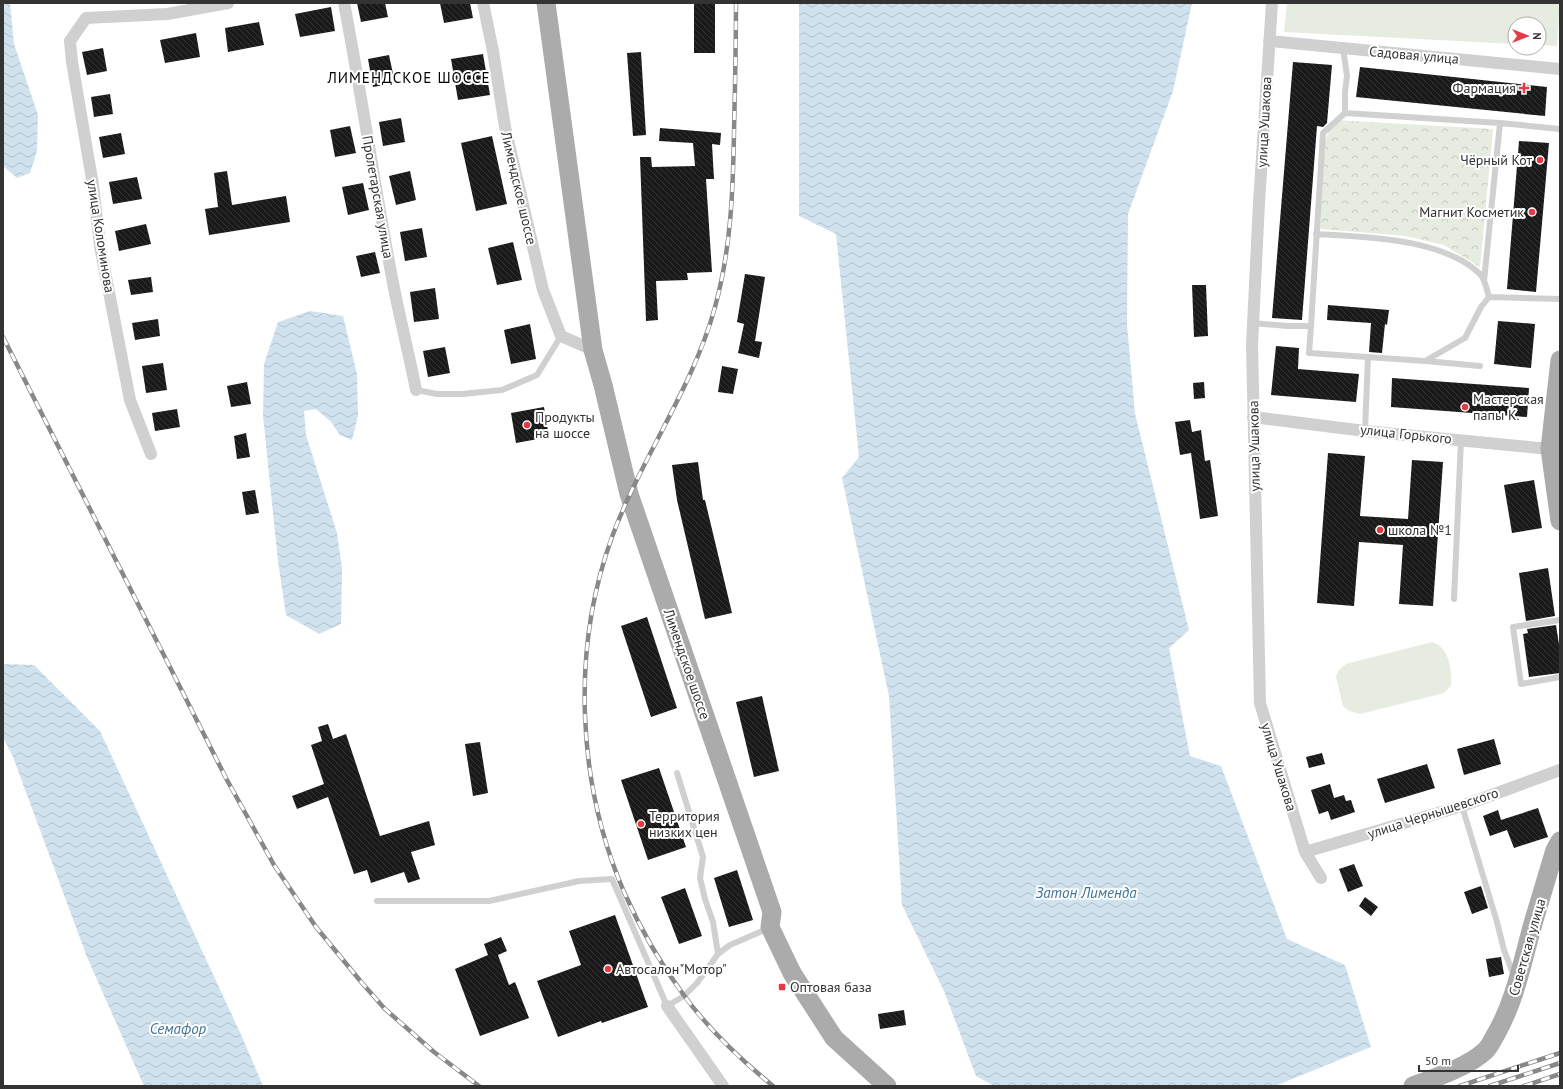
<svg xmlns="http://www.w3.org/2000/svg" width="1563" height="1089" viewBox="0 0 1563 1089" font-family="'PT Sans',sans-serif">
  <defs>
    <pattern id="forest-crowns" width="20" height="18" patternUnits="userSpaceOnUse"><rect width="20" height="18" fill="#e6ecdf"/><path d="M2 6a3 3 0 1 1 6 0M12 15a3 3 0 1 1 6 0" fill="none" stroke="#c6cbc0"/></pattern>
    <pattern id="water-waves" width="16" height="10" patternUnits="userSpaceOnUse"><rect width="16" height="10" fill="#cfe2ee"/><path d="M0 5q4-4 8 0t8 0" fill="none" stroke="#b2c2cd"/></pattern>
    <pattern id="building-back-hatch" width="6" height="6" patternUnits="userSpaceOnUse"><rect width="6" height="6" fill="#1a1a1a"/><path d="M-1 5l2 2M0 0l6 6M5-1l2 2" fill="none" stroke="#333"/></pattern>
  </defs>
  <rect width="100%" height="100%" fill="#fff"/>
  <path fill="url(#forest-crowns)" d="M 1334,120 L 1493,129 L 1480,267 L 1444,245 L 1406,236 L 1320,229 L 1325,141 Z"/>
  <path fill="#e6ecdf" d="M 1287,3 L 1560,3 L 1557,46 L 1539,45 L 1539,24 L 1515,24 L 1515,44 L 1284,32 Z
    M 1432,642 C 1450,647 1452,671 1451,686 L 1444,693 L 1360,714 L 1349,711 L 1343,706 L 1336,677 L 1339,670 L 1346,664 Z"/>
  <path fill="url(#water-waves)" d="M 3,3 L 10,3 L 14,44 L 38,115 L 37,151 L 30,173 L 17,178 L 3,166 Z
    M 799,3 L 1192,3 L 1173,91 L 1128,214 L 1127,324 L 1135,414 L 1189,630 L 1169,648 L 1190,756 L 1221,766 L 1287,939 L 1345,965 L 1371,1047 L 1275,1086 L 994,1086 L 976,1076 L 944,991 L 902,905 L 889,696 L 842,478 L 859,457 L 836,234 L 799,216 Z
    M 310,311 L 343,316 L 357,374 L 358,416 L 352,440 L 340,435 L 331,422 L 316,409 L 304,411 L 306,435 L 337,533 L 342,568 L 341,624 L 319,634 L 286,615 L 278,561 L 263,416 L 264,364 L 278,322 Z
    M 3,664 L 34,665 L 100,731 L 243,1039 L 263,1086 L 144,1086 L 87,957 L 13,757 L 3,737 Z"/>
  <path fill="url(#building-back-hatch)" d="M 357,3 L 385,3 L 388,17 L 361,22 Z
    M 440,3 L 470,3 L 473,18 L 444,23 Z
    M 694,3 L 715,3 L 715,53 L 694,53 Z
    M 331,7 L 335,31 L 300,37 L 295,14 Z
    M 259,22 L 264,45 L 228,52 L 225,28 Z
    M 196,33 L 200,57 L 165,63 L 160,40 Z
    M 103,48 L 107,71 L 87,75 L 82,52 Z
    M 641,52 L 646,135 L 633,136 L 627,53 Z
    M 483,54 L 490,95 L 458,100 L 451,59 Z
    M 389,55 L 395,83 L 373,87 L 368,59 Z
    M 1293,62 L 1332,65 L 1327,123 L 1323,127 L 1317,126 L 1302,320 L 1272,318 Z
    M 1360,67 L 1547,87 L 1545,116 L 1356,97 Z
    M 110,94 L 113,114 L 94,117 L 91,97 Z
    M 401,118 L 405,142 L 383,146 L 379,122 Z
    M 350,126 L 356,153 L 335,157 L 330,130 Z
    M 660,128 L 721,133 L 720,145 L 712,144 L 714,179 L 706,179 L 712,272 L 687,273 L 688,280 L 656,281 L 658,320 L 646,321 L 640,157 L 651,157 L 652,167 L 695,166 L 693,143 L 659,141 Z
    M 121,133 L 125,154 L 103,158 L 99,137 Z
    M 492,136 L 507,204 L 476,211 L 461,143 Z
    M 1519,141 L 1549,143 L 1536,292 L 1507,289 Z
    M 227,171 L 232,205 L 286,196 L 290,222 L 209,235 L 205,209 L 218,207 L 214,173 Z
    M 410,171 L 416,200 L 396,205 L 389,176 Z
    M 137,177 L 142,199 L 113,204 L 109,182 Z
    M 363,183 L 369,210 L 348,215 L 342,187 Z
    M 146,224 L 151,244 L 119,251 L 115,231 Z
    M 422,228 L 427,257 L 405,261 L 400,232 Z
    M 513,242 L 522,280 L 497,285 L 488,248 Z
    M 375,252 L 380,273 L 361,277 L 356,256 Z
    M 745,274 L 765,277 L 755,341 L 762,342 L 759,358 L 738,353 L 744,324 L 737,322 Z
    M 151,277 L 153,292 L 131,295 L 128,280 Z
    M 1192,285 L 1206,285 L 1208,336 L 1194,337 Z
    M 435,288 L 439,319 L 414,322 L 410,292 Z
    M 1328,305 L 1389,310 L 1387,325 L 1385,324 L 1382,353 L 1369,352 L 1371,323 L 1327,320 Z
    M 158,319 L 160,336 L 135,340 L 132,323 Z
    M 1498,321 L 1535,324 L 1531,368 L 1494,364 Z
    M 530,324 L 536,359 L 511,364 L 504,330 Z
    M 1276,346 L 1299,348 L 1298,369 L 1359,374 L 1356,402 L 1271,395 Z
    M 445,347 L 450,373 L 428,377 L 423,351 Z
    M 163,363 L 167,390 L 146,393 L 142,366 Z
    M 722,366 L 738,369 L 733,394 L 718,392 Z
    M 1392,378 L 1529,388 L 1527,417 L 1391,407 Z
    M 247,382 L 251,404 L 231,407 L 227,386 Z
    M 1204,382 L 1205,398 L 1194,399 L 1193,383 Z
    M 544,407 L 549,437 L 516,443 L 511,413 Z
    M 177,409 L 180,427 L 155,431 L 152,413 Z
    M 1190,420 L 1192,432 L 1201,430 L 1205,461 L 1210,460 L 1218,516 L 1200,519 L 1191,453 L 1180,455 L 1175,422 Z
    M 246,433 L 250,457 L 237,459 L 234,436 Z
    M 1328,453 L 1365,456 L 1360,516 L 1408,519 L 1412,460 L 1443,462 L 1433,606 L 1399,604 L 1403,545 L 1359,542 L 1354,606 L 1317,603 Z
    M 698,462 L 703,500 L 705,500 L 732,613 L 705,619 L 677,500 L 672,465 Z
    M 1534,480 L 1542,528 L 1512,533 L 1504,485 Z
    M 255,490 L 259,513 L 246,515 L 242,492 Z
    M 1548,568 L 1555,616 L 1526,621 L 1519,573 Z
    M 647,617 L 677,708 L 651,717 L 621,626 Z
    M 1556,625 L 1560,651 L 1560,673 L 1529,677 L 1523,634 L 1528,633 L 1527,629 Z
    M 762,696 L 779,771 L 754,777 L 736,702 Z
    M 328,724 L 333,739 L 346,734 L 380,836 L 429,821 L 435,845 L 411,852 L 420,879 L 408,883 L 404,872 L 371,883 L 367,870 L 354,874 L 328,797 L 297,809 L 292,796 L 324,784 L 311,745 L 322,741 L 318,727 Z
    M 1494,739 L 1501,764 L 1464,775 L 1457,749 Z
    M 480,742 L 488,793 L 473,796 L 465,744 Z
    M 1322,753 L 1325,764 L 1309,768 L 1306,757 Z
    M 1427,764 L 1435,788 L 1385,803 L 1377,779 Z
    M 659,768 L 686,847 L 648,860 L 621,780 Z
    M 1330,784 L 1334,798 L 1344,795 L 1346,801 L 1351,800 L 1355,812 L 1331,820 L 1328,811 L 1319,814 L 1311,790 Z
    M 1538,808 L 1548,837 L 1514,848 L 1507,830 L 1490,836 L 1483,816 L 1498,810 L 1501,820 Z
    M 1354,864 L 1363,886 L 1348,892 L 1339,869 Z
    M 737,870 L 753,920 L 729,927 L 714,878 Z
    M 1481,886 L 1488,908 L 1472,914 L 1464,892 Z
    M 685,888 L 702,936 L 679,944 L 661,897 Z
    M 1365,897 L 1378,907 L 1371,916 L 1359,906 Z
    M 615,915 L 648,1007 L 602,1023 L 601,1021 L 558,1037 L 537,981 L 581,965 L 569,931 Z
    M 501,937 L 507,951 L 498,955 L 509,985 L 515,982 L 529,1018 L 480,1036 L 455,969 L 488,955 L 484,944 Z
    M 1501,957 L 1504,974 L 1489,977 L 1486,959 Z
    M 904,1010 L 906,1025 L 880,1029 L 878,1014 Z"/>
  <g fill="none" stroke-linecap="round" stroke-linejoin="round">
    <path stroke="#d0d0d0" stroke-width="6" d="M 1345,113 L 1500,123 L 1560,129
      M 1316,234 C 1365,237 1443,238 1480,274 C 1485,279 1487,290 1489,297 L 1560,299
      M 1484,281 L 1500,123
      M 1252,323 L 1288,326 L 1311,326 L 1323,133 L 1345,113 L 1345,92 L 1347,76 L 1343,48
      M 1311,326 L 1309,353 L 1425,361 L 1465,338 L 1481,307 L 1489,297
      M 1426,361 L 1480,366
      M 416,390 L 437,394 L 462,394 L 502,390 L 537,375 L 561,336
      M 1365,431 L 1368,357
      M 1454,599 L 1461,440
      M 1560,620 L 1513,627 L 1521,684 L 1560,677
      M 677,773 L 703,857 L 700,878 L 705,899 L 713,922 L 718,954
      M 1462,806 L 1497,922 L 1504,950 L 1514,976
      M 377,901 L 489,901 L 579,881 L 612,879 L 667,1006 L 684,996 L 697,983 L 718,954 L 730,945 L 769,928"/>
    <path stroke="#d0d0d0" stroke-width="12" d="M 344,3 C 362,96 375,190 393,283 C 400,319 409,354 416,390
      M 483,3 L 493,51 L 505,127 L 543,290 L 561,336 L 593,350
      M 1272,3 L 1259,203 L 1252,345 L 1260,703 L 1305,852 L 1321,878
      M 1269,41 L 1560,69
      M 1253,417 L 1365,431 L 1560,450
      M 151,454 L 130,400 L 100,246 L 93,185 L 72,62 L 70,41 L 86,18 L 167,14 L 228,3
      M 1305,852 L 1462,806 L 1560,770
      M 667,1006 L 723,1086"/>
    <path stroke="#ababab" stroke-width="19" d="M 546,3 L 593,350 L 603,385 L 629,494 L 772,912 L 770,927 L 792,973 L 834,1038 L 887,1086
      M 1560,360 L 1550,449 L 1560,521
      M 1413,1086 C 1435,1078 1470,1066 1486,1050 C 1490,1046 1493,1039 1496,1034 C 1516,999 1523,958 1534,920 C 1541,896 1548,873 1555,850 L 1560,841"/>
    <g stroke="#888" stroke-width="4.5">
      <path id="rail" d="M 736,3 C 736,46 735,89 734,132 C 733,191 731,249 715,307 C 693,388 641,458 612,537 C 571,649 577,783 624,892 C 640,928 660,963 683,994 C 708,1029 740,1059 773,1086
        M 3,337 L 227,780 L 274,865 L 316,927 L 362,983 L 385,1009 L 434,1052 L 479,1086
        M 1460,1086 L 1560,1053
        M 1490,1086 L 1560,1063
        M 1524,1086 L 1560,1074"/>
    </g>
    <use href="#rail" stroke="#fff" stroke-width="3" stroke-dasharray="9" stroke-linecap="butt"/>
  </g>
  <g fill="#e63946" stroke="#fff" stroke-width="1.5">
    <path d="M1522 82h4v4h4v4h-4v4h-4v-4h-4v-4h4z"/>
    <circle cx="1540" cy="160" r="4"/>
    <circle cx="1532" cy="212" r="4"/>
    <circle cx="1465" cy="407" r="4"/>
    <circle cx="527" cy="425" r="4"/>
    <circle cx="1380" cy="530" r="4"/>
    <circle cx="641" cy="824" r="4"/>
    <circle cx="608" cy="969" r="4"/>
    <rect x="778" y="983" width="8" height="8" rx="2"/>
  </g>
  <g text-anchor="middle" stroke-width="4" stroke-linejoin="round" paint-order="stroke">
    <g font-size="14" fill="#333" stroke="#fff">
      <text transform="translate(1414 55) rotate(5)" y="5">Садовая улица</text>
      <text transform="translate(1264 122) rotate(-87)" y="5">улица Ушакова</text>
      <text transform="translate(519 188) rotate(77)" y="5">Лимендское шоссе</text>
      <text transform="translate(378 197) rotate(80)" y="5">Пролетарская улица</text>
      <text transform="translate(101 236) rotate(81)" y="5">улица Коломинова</text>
      <text transform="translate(1406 434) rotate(6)" y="5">улица Горького</text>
      <text transform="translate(1254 446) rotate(-91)" y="5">улица Ушакова</text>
      <text transform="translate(687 664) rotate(71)" y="5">Лимендское шоссе</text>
      <text transform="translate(1279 767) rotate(73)" y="5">улица Ушакова</text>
      <text transform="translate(1433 813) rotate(-18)" y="5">улица Чернышевского</text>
      <text transform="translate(1527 947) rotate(-74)" y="5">Советская улица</text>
    </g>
    <g font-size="14" fill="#333" stroke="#fff" text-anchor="start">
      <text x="1516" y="93" text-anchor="end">Фармация</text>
      <text x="1532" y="165" text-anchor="end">Чёрный Кот</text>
      <text x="1524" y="217" text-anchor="end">Магнит Косметик</text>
      <text x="1473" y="404">Мастерская<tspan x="1473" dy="16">папы К.</tspan></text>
      <text x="535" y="422">Продукты<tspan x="535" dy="16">на шоссе</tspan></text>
      <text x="1388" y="535">школа №1</text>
      <text x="649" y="821">Территория<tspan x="649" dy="16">низких цен</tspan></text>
      <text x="616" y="974">Автосалон"Мотор"</text>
      <text x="790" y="992">Оптовая база</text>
    </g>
    <g font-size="15" letter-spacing="1" fill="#000" stroke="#fff">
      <text x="409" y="83">ЛИМЕНДСКОЕ ШОССЕ</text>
    </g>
    <g font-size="15" font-style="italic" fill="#3f7597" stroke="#fff">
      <text x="1086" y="898">Затон Лименда</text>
      <text x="178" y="1034">Семафор</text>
    </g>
  </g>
  <rect width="1563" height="1089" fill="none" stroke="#333333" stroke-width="8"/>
  <g transform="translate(1527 36) rotate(90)"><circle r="19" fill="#ffffff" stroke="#adadad"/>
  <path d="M0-3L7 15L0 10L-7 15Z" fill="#e63946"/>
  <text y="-6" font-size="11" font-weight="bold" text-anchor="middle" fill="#333333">N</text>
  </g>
  <path d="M1419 1065v6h99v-6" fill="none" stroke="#333333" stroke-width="2"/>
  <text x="1425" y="1065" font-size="12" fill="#333333" stroke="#ffffff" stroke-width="3" paint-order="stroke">50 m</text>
</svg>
